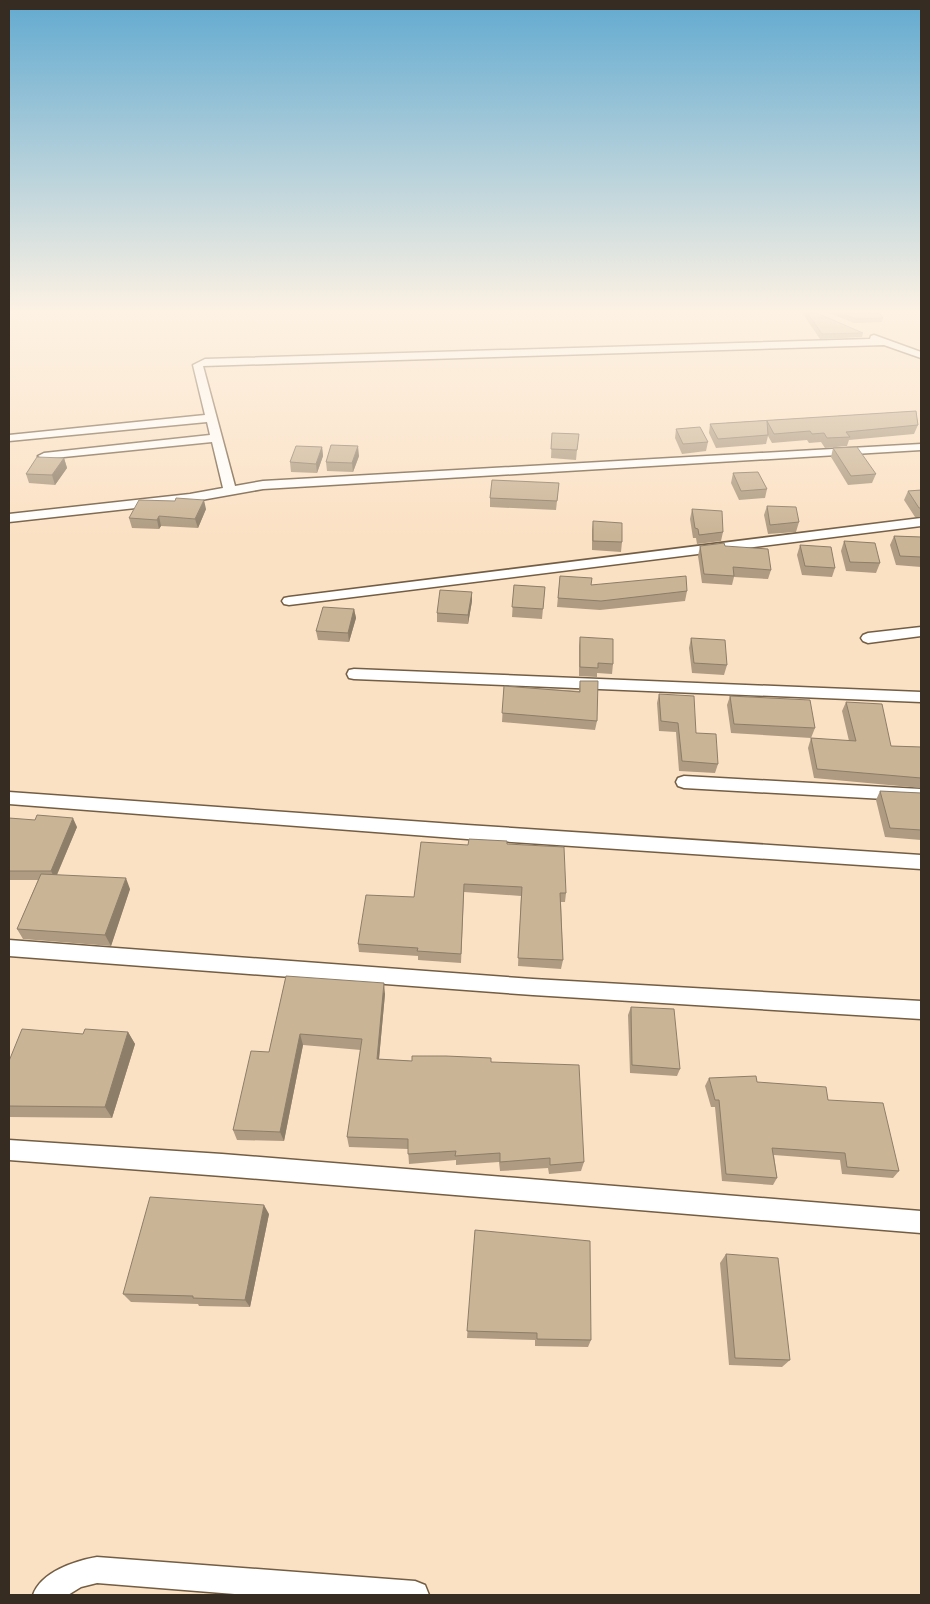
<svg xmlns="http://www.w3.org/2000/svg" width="930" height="1604" viewBox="0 0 930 1604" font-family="Cabin,sans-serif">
  <rect width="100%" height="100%" fill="#fbe1c4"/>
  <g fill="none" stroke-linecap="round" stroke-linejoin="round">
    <g stroke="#735d43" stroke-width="3">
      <path id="minor" d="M 874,335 L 921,352 L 921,358 L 884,345 L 203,366 L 235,486 L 263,481 L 921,444 L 921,450 L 263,489 L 190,502 L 9,522 L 9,514 L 190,494 L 223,488 L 212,442 L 44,459 L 38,456 L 44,453 L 210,435 L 207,422 L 9,441 L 9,435 L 205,415 L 193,365 L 205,359 L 870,339 L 871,336 Z
        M 921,518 L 921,526 L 289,605 L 284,604 L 282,601 L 284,598 L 289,597 Z
        M 921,627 L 921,636 L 868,643 L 863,641 L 861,638 L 863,635 L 868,633 Z
        M 354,669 L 921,692 L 921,702 L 354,679 L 349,678 L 347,674 L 349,670 Z
        M 684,776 L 921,789 L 921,801 L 684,788 L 678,786 L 676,782 L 678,778 Z
        M 9,792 L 467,825 L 921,855 L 921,869 L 467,839 L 9,804 Z
        M 9,940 L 533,979 L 921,1001 L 921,1019 L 533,995 L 9,956 Z
        M 9,1140 L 222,1154 L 921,1211 L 921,1233 L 222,1176 L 9,1160 Z
        M 97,1557 L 415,1581 L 425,1585 L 429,1595 L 247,1595 L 97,1583 L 81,1587 L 68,1595 L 33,1595 C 41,1572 74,1561 97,1557 Z"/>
    </g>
    <use href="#minor" fill="#fff" fill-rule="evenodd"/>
  </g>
  <path fill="#ae9b81" d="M 801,311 L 812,311 L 863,333 L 862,337 L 820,339 Z
    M 824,311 L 878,311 L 883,318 L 882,322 L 854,323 Z
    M 916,411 L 918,425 L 914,434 L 849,440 L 847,446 L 825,448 L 821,442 L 809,443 L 807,440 L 772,443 L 768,436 L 766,444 L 716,448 L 709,433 L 710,424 Z
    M 676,429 L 708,442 L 706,451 L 682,454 L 675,438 Z
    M 552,433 L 577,450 L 576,460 L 551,458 Z
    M 322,447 L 323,456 L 317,473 L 291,472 L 290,462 Z
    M 833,448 L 876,474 L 872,483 L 848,485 L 831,457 Z
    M 359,456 L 353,472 L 327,471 L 326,462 Z
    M 64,458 L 67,468 L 55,485 L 29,483 L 26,474 Z
    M 733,473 L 767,489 L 765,498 L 739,500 L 731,483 Z
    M 559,483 L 556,510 L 490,507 L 490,498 Z
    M 921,490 L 921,517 L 915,517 L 904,500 L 908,491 Z
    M 767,506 L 799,522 L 796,532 L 768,534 L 764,515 Z
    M 206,509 L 198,528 L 161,526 L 159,529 L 132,528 L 129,518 Z
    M 692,509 L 723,532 L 721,541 L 697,544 L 696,538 L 693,538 L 690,519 Z
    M 593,521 L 622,542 L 621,552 L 592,550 L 592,530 Z
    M 894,536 L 921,537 L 921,567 L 896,565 L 890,545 Z
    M 844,541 L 880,563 L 876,573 L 846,571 L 841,551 Z
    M 800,545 L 835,568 L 832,577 L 802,575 L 797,555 Z
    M 700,546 L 725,546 L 771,570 L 768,579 L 734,577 L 732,585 L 702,583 L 698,556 Z
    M 560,576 L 591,585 L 687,591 L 685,601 L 600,610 L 557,607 Z
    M 514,585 L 545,587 L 542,619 L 512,617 Z
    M 472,592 L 472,601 L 468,624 L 437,622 L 437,613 Z
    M 354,609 L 356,618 L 349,642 L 318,640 L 316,631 Z
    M 580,637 L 613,664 L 612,674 L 597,673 L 597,677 L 579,676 L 579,646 Z
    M 691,638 L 727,665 L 724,675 L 692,673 L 689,648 Z
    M 580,681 L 597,721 L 595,730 L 502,722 L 504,686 L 579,691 Z
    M 659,694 L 696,733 L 718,764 L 715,773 L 679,771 L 676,732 L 659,731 L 657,703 Z
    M 730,696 L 815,728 L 811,738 L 731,733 L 727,705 Z
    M 846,702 L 891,746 L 921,747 L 921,788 L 814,778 L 808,748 L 811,738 L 849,741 L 842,711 Z
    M 880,791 L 921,793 L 921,840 L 885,837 L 876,800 Z
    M 9,818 L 77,827 L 57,875 L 130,889 L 111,946 L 23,939 L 17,929 L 38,880 L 9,880 Z
    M 507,844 L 566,893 L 565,902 L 561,902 L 563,960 L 561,969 L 518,966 L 521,896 L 464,892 L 461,963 L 418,960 L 418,956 L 359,952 L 358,944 L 414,897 L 468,845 Z
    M 286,976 L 385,994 L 379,1059 L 412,1061 L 491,1062 L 584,1162 L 581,1171 L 549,1174 L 548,1168 L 500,1171 L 499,1162 L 456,1165 L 456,1160 L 409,1164 L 408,1149 L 349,1147 L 347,1137 L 361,1050 L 303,1045 L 284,1141 L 237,1140 L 233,1130 L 269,1052 Z
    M 631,1007 L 680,1069 L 677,1076 L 630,1073 L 628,1015 Z
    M 128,1032 L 135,1044 L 112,1118 L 9,1117 L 9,1061 L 83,1034 Z
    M 709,1078 L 757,1082 L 828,1100 L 899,1171 L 893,1178 L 842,1174 L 840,1160 L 774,1155 L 777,1178 L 773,1185 L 722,1181 L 715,1107 L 711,1107 L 705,1086 Z
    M 269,1214 L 250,1307 L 199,1306 L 198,1304 L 131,1302 L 123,1294 Z
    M 475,1230 L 591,1340 L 588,1347 L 535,1346 L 535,1340 L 467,1338 Z
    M 726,1254 L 790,1360 L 782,1367 L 729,1365 L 720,1263 Z"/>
  <path fill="#8d7e69" d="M 358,446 L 359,456 L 353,472 L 352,463 Z
    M 322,447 L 323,456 L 317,473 L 316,464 Z
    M 64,458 L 67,468 L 55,485 L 52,475 Z
    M 204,500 L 206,509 L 198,528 L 195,519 Z
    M 159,516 L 161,526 L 159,529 L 157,520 Z
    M 472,592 L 472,601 L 468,624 L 468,615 Z
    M 354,609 L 356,618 L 349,642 L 348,633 Z
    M 73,818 L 77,827 L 55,879 L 51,871 Z
    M 126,878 L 130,889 L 111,946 L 105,935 Z
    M 384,983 L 385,994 L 378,1069 L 377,1059 Z
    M 128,1032 L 135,1044 L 112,1118 L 105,1107 Z
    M 300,1034 L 303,1045 L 284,1141 L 280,1132 Z
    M 264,1205 L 269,1214 L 250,1307 L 245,1300 Z"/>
  <path fill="#cab496" stroke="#8d7e69" d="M 806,311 L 812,311 L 863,333 L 822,334 Z
    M 836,311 L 878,311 L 883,318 L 856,319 Z
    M 916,411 L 918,425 L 846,432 L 850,437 L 827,438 L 824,433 L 812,434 L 810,431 L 774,434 L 767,421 L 768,435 L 718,439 L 710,424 Z
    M 700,427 L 708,442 L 683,444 L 676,429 Z
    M 552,433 L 579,434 L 577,450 L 551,449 Z
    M 331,445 L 358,446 L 352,463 L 326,462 Z
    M 296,446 L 322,447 L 316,464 L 290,462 Z
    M 857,447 L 876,474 L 851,476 L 833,448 Z
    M 37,457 L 64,458 L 52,475 L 26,474 Z
    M 758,472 L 767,489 L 741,491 L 733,473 Z
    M 492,480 L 559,483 L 557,501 L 490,498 Z
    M 921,490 L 921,508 L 919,508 L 908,491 Z
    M 176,498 L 204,500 L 195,519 L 159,516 L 157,520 L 129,518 L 139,500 L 175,501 Z
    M 767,506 L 796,507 L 799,522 L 770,525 Z
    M 692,509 L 722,511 L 723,532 L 699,535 L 698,529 L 695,528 Z
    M 593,521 L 622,523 L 622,542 L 593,541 Z
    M 894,536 L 921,537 L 921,557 L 900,556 Z
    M 844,541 L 875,543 L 880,563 L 850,562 Z
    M 724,543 L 725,546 L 768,549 L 771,570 L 733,567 L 734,576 L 704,574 L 700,546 Z
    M 800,545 L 831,547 L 835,568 L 805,566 Z
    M 560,576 L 592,578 L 591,585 L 686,576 L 687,591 L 601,601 L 558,598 Z
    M 514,585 L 545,587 L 543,609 L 512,607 Z
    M 440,590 L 472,592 L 468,615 L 437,613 Z
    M 323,607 L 354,609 L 348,633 L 316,631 Z
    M 580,637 L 613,639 L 613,664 L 598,663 L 598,668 L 580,667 Z
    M 691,638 L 725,640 L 727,665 L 694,663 Z
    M 580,681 L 598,681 L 597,721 L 502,713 L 504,686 L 580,692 Z
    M 659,694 L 694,696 L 696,733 L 716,734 L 718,764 L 682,761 L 678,723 L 661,721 Z
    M 730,696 L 810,700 L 815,728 L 734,724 Z
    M 846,702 L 882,704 L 891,746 L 921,747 L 921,778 L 817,769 L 811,738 L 856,741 Z
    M 880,791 L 921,793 L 921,830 L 890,828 Z
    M 37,815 L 73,818 L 51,871 L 9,871 L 9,818 L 35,820 Z
    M 469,839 L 507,841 L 507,844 L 564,847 L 566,893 L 560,893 L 563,960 L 518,958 L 522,887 L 464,884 L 461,954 L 417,951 L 418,948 L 358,944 L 366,895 L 414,897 L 421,842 L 468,845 Z
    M 41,874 L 126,878 L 105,935 L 17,929 Z
    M 286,976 L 384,983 L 377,1059 L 412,1061 L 412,1056 L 446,1056 L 491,1058 L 491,1062 L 579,1065 L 584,1162 L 550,1165 L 550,1158 L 500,1162 L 500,1153 L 455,1156 L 456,1151 L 408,1154 L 408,1139 L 347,1137 L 362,1039 L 300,1034 L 280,1132 L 233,1130 L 251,1051 L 269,1052 Z
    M 631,1007 L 674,1009 L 680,1069 L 632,1065 Z
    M 22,1029 L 83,1034 L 85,1029 L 128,1032 L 105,1107 L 9,1106 L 9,1061 Z
    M 756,1076 L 757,1082 L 826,1087 L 828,1100 L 883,1103 L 899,1171 L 847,1167 L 845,1153 L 772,1148 L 777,1178 L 726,1174 L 719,1100 L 715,1100 L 709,1078 Z
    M 150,1197 L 264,1205 L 245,1300 L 193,1298 L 193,1296 L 123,1294 Z
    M 475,1230 L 590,1241 L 591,1340 L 537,1339 L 537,1333 L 467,1331 Z
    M 726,1254 L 778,1258 L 790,1360 L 735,1358 Z"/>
  <linearGradient id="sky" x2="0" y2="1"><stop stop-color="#62aad0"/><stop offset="0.58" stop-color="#fdf2e4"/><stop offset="1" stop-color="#fdf2e4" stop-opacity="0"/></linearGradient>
  <rect width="930" height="536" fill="url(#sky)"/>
  <rect width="930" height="1604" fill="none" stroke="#362c21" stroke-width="20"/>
</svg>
